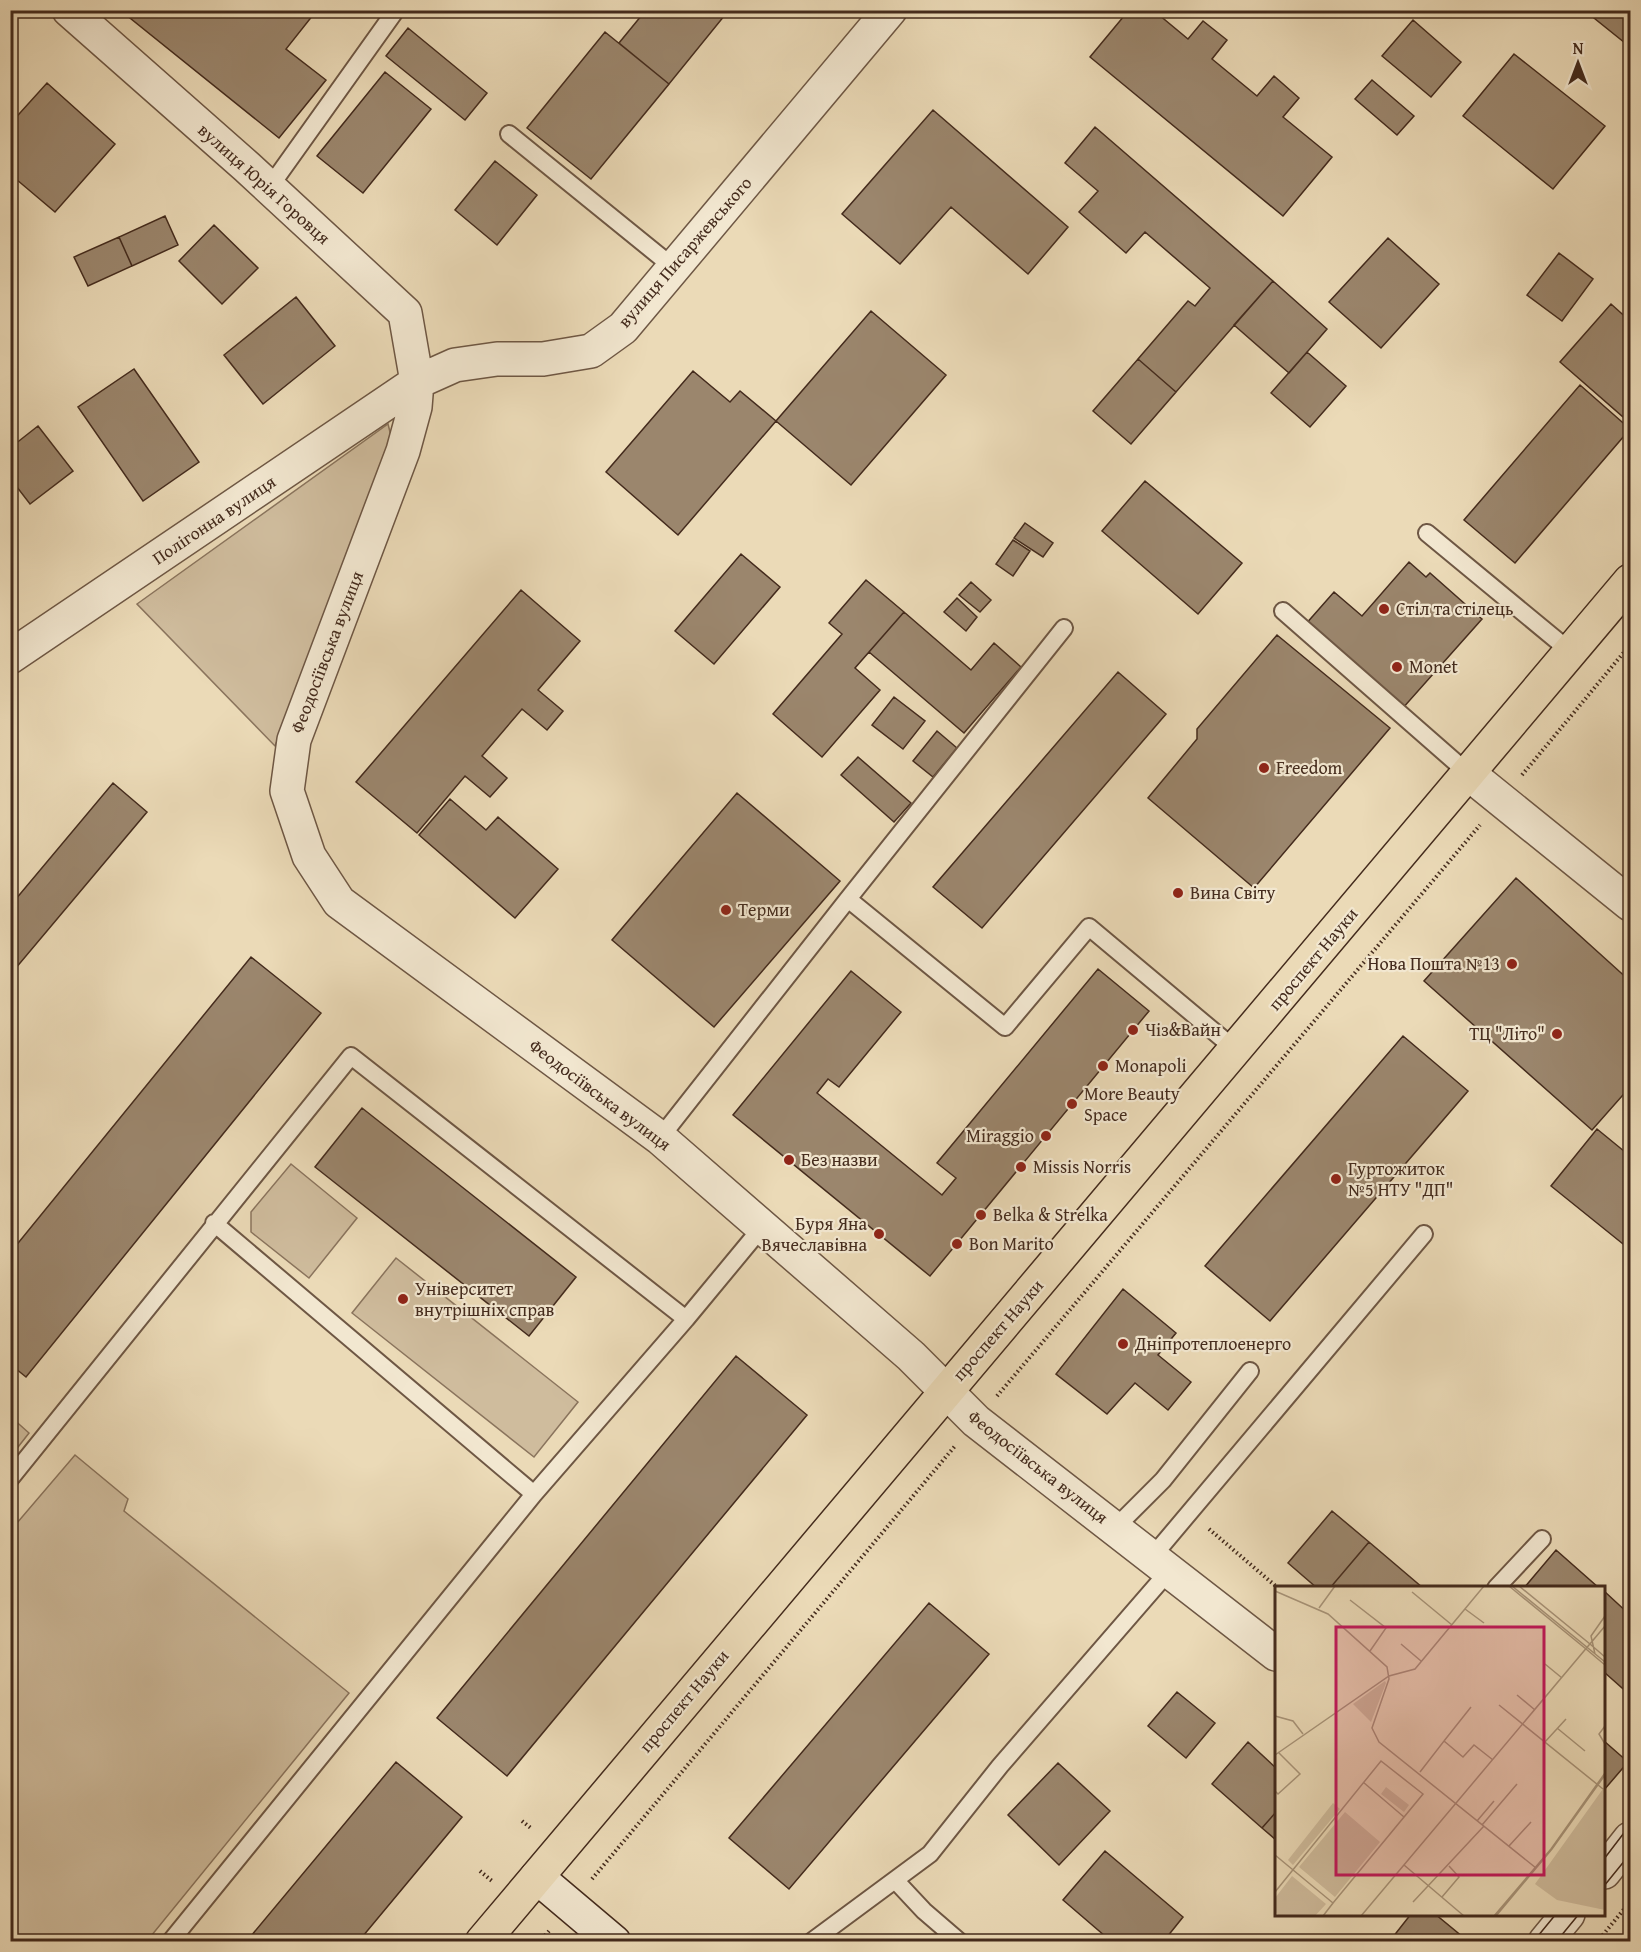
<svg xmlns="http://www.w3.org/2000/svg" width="1641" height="1952" viewBox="0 0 1641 1952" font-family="'Gentium Book Plus',serif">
  <rect width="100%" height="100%" fill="#ebdab7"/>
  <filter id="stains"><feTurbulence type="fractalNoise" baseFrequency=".00333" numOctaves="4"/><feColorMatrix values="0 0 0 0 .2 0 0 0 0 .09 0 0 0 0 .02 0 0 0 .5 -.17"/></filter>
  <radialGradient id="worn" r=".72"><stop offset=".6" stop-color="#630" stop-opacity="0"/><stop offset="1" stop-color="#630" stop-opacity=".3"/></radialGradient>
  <path fill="#cfbc9d" stroke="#8a745d" stroke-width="1.5" d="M 388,424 L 392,440 L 275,746 L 137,604 Z
    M 291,1164 L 357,1218 L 309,1278 L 251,1232 L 251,1212 Z
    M 396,1258 L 578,1402 L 534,1457 L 352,1313 Z
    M 11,1417 L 29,1433 L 11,1456 Z
    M 75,1455 L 128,1499 L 124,1511 L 349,1693 L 147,1941 L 11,1941 L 11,1530 Z"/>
  <path fill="#9b866d" stroke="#442b1d" stroke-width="1.5" d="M 120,10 L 317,10 L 286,49 L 326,80 L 279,138 Z
    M 646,10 L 729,10 L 669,84 L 619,43 Z
    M 1129,10 L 1153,10 L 1188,39 L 1203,21 L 1227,40 L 1212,59 L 1257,96 L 1274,76 L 1299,98 L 1283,117 L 1332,157 L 1283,216 L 1090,57 Z
    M 1584,10 L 1630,10 L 1630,47 Z
    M 1413,20 L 1461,62 L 1431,97 L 1382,56 Z
    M 408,28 L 487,93 L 465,120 L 386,56 Z
    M 605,32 L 669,84 L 591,179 L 527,128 Z
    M 1514,54 L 1605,126 L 1553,189 L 1463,116 Z
    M 385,72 L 431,109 L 363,193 L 317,156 Z
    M 1372,80 L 1414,116 L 1397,135 L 1355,99 Z
    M 47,83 L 115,144 L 55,212 L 10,174 L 10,124 Z
    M 933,110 L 1068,227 L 1028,274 L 951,207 L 900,264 L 842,214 Z
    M 1095,127 L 1273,281 L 1176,392 L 1138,359 L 1188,301 L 1195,306 L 1210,288 L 1145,232 L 1126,253 L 1079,212 L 1098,191 L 1065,163 Z
    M 495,161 L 537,195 L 497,245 L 455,210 Z
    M 165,216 L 178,245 L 132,266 L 119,237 Z
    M 214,225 L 258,268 L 222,304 L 179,261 Z
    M 119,237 L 132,266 L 88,286 L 74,257 Z
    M 1388,238 L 1439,284 L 1381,348 L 1329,302 Z
    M 1559,253 L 1593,279 L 1562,321 L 1527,295 Z
    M 1273,281 L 1327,329 L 1289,373 L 1234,325 Z
    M 296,297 L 335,346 L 263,404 L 224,355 Z
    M 1611,304 L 1630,321 L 1630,423 L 1560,362 Z
    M 871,311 L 946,375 L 851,485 L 776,421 Z
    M 1307,352 L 1346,386 L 1310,427 L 1271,393 Z
    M 1138,359 L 1176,392 L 1131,444 L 1093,411 Z
    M 134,369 L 199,462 L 143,501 L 78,407 Z
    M 693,371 L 730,402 L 740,391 L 776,421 L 678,535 L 606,472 Z
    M 1580,385 L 1630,429 L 1515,563 L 1464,520 Z
    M 38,426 L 73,471 L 30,504 L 10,478 L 10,448 Z
    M 1145,481 L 1242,563 L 1198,614 L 1102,531 Z
    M 1025,523 L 1053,543 L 1043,557 L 1014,538 Z
    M 1013,540 L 1030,551 L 1013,576 L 996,564 Z
    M 741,554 L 780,587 L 714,664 L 675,631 Z
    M 1409,562 L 1426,577 L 1430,573 L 1482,619 L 1402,709 L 1305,625 L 1334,592 L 1362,616 Z
    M 866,580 L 904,612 L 855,668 L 880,690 L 822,757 L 773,714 L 842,634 L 829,623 Z
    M 971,582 L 991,600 L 980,612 L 959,595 Z
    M 521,590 L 580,641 L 538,690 L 563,711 L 547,730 L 522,709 L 482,756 L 507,778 L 490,797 L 465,776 L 417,833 L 356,782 Z
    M 957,598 L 977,617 L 966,631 L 944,612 Z
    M 904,612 L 971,670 L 994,643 L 1021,667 L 964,733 L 869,652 Z
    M 1277,635 L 1390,728 L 1254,888 L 1148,798 L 1197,739 L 1197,729 Z
    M 1118,672 L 1166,714 L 982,928 L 933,887 Z
    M 894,697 L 925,721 L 903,749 L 872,725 Z
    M 937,731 L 957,748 L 933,777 L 913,761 Z
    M 858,757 L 911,803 L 894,822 L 841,775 Z
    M 113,783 L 147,812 L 10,975 L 10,906 Z
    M 737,793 L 840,881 L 714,1027 L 612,940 Z
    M 450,799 L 486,830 L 498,817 L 558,869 L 515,918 L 419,835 Z
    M 1516,878 L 1630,981 L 1630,1087 L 1592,1130 L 1424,981 Z
    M 251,957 L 321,1013 L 26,1377 L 10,1364 L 10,1253 Z
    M 1098,969 L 1149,1011 L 930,1276 L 733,1115 L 851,971 L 901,1012 L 839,1087 L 828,1079 L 817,1093 L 942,1195 L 956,1178 L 937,1163 Z
    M 1403,1036 L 1468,1091 L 1270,1321 L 1205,1266 Z
    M 362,1108 L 576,1277 L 529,1336 L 315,1167 Z
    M 1597,1129 L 1630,1156 L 1630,1245 L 1628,1248 L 1551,1186 Z
    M 1123,1289 L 1176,1333 L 1158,1355 L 1191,1382 L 1168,1410 L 1135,1383 L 1107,1414 L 1056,1374 Z
    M 736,1356 L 807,1415 L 507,1776 L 437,1718 Z
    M 1332,1511 L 1369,1542 L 1330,1588 L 1317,1588 L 1288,1563 Z
    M 1369,1542 L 1423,1588 L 1330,1588 Z
    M 1556,1550 L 1599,1588 L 1524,1588 Z
    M 1604,1591 L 1630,1615 L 1630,1695 L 1604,1672 Z
    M 929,1603 L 989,1654 L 789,1889 L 729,1838 Z
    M 1177,1692 L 1215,1723 L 1186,1758 L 1148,1726 Z
    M 1604,1741 L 1628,1762 L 1604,1790 Z
    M 1248,1742 L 1276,1768 L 1276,1812 L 1262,1828 L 1212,1784 Z
    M 396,1762 L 462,1817 L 358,1942 L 246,1942 Z
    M 1058,1763 L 1110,1811 L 1059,1865 L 1008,1815 Z
    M 1276,1812 L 1276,1840 L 1262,1828 Z
    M 1105,1851 L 1183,1917 L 1163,1942 L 1112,1942 L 1063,1900 Z
    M 1411,1914 L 1435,1914 L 1469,1942 L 1389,1942 Z"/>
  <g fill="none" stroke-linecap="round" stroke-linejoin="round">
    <g stroke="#6e5744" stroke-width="20">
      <path id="service" d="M 509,134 L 673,267
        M 269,188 L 396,10
        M 1427,533 L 1571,652
        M 1283,611 L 1469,774
        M 848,899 L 1064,628
        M 660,1138 L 848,899 L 1005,1027 L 1089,927 L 1236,1050
        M 214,1223 L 534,1494
        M 686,1319 L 763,1226
        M 10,1479 L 351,1056 L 686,1319 L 534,1494 L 170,1942
        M 1115,1528 L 1163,1480 L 1250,1371
        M 1152,1557 L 1424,1234
        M 1496,1588 L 1542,1539
        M 895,1880 L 924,1911 L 960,1942
        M 811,1942 L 930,1854 L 1000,1766 L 1169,1571"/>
    </g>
    <g stroke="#6e5744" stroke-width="36">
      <path id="minor" d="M 69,10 L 247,167 L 405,313 L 417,382 L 415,407 L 403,451 L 294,740 L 287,791 L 309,856 L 339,902 L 660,1138 L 911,1356 L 976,1421 L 1276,1654
        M 10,657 L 417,382 L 455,365 L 497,359 L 543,359 L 591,351 L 623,328 L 890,10
        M 1469,774 L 1630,904
        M 1604,1872 L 1630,1839
        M 1545,1942 L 1568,1914"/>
    </g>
    <g stroke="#442b1d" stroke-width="36">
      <path id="secondary" d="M 537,1877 L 614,1942"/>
    </g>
    <g stroke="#442b1d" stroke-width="36">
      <path id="primary" d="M 482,1942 L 1630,581"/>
    </g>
    <path stroke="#442b1d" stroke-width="4" stroke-dasharray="1.5 3" stroke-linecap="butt" d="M 1522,775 L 1630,645
      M 997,1396 L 1480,825
      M 1209,1529 L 1278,1588
      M 522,1821 L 532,1829
      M 480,1871 L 492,1881
      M 592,1879 L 955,1446
      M 539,1942 L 549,1931
      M 1597,1942 L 1630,1902"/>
    <use href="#service" stroke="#f2e7d0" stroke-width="16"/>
    <use href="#minor" stroke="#f2e7d0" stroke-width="33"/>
    <use href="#secondary" stroke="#f2e7d0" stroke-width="33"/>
    <use href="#primary" stroke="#ebdab7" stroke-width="33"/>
    <path stroke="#442b1d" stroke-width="1.5" d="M 1604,1859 L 1630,1825
      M 1604,1886 L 1630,1854
      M 1533,1942 L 1556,1914
      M 1556,1942 L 1579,1914"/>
  </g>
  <g fill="#8f2418" stroke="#f2e7d0" stroke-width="2">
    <circle cx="1384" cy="609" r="6"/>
    <circle cx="1397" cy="667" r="6"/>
    <circle cx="1264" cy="768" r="6"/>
    <circle cx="1178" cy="893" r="6"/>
    <circle cx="726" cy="910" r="6"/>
    <circle cx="1512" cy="964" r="6"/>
    <circle cx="1133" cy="1030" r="6"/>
    <circle cx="1557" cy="1034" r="6"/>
    <circle cx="1103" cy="1066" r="6"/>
    <circle cx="1072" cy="1104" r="6"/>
    <circle cx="1046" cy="1136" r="6"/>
    <circle cx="789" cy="1160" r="6"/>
    <circle cx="1021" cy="1167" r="6"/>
    <circle cx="1336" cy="1179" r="6"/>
    <circle cx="981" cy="1215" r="6"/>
    <circle cx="879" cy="1234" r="6"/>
    <circle cx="957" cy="1244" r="6"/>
    <circle cx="403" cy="1299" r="6"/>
    <circle cx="1123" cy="1344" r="6"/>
  </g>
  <g text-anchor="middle" stroke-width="4.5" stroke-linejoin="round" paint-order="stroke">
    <g font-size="18" fill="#442b1d" stroke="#f2e7d0">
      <text transform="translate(264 184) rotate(42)" y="6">вулиця Юрія Горовця</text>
      <text transform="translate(685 252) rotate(-49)" y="6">вулиця Писаржевського</text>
      <text transform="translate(214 520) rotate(-34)" y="6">Полігонна вулиця</text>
      <text transform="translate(327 652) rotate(-69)" y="6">Феодосіївська вулиця</text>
      <text transform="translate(1313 959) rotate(-50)" y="6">проспект Науки</text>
      <text transform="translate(600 1095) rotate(37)" y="6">Феодосіївська вулиця</text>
      <text transform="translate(998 1330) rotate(-49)" y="6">проспект Науки</text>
      <text transform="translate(1038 1467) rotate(38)" y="6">Феодосіївська вулиця</text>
      <text transform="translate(684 1701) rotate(-50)" y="6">проспект Науки</text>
    </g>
    <g font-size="18" fill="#442b1d" stroke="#f2e7d0" text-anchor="start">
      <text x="1396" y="615">Стіл та стілець</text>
      <text x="1409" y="673">Monet</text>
      <text x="1276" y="774">Freedom</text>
      <text x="1190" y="899">Вина Світу</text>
      <text x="738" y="916">Терми</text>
      <text x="1500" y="970" text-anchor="end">Нова Пошта №13</text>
      <text x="1145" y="1036">Чіз&amp;Вайн</text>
      <text x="1545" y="1040" text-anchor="end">ТЦ "Літо"</text>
      <text x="1115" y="1072">Monapoli</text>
      <text x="1084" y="1100">More Beauty<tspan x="1084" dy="21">Space</tspan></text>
      <text x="1034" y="1142" text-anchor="end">Miraggio</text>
      <text x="801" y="1166">Без назви</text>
      <text x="1033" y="1173">Missis Norris</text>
      <text x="1348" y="1175">Гуртожиток<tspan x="1348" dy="21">№5 НТУ "ДП"</tspan></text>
      <text x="993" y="1221">Belka &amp; Strelka</text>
      <text x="867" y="1230" text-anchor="end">Буря Яна<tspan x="867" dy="21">Вячеславівна</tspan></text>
      <text x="969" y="1250">Bon Marito</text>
      <text x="415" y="1295">Університет<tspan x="415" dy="21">внутрішніх справ</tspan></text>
      <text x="1135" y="1350">Дніпротеплоенерго</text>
    </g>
  </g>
  <g transform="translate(1275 1586)">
    <rect width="330" height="330" fill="#ebdab7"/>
    <path d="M 110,95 L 111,97 L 96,136 L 78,118 ZM 330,200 L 330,324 L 282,314 L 260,298 ZM 111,201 L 134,219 L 129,226 L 106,208 ZM 58,217 L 65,223 L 18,279 L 13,274 ZM 70,226 L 105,256 L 60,311 L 24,281 ZM 17,290 L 51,318 L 40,330 L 4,330 L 0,326 L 0,312 Z" fill="#cfbc9d"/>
    <path fill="none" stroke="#a89479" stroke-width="1.5" d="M 234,0 L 311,63M 237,0 L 330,76M 244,0 L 315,58M 0,5 L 53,28 L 112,81 L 114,93 L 97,142 L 104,156 L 261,282M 137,6 L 177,39M 75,14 L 111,42 L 95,65M 44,22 L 60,0M 190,23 L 209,37M 126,58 L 146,75M 315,58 L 330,71M 311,63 L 330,79M 320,68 L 316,50 L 330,30M 270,78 L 287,92M 242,109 L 260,124M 224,119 L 328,203M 0,130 L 18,135 L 28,148M 330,140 L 324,148 L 330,158M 282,142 L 310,165M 169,155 L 196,121M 269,157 L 291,133M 0,169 L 114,90 L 140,83 L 209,0M 145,186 L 169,155 L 188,171 L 199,159 L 218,174M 88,196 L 129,231M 0,205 L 3,208 L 25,188 L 3,166M 202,235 L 219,215M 207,239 L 242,198M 234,260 L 256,236M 0,269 L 58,317 L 48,330M 129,279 L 189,330M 0,306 L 106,175 L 148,208 L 58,317M 167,311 L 184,291 L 174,280M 138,316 L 209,240M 86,330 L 330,40M 219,330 L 276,263 L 330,187M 221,330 L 277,263 L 330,189"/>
    <path fill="#c2185b" fill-opacity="0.15" stroke="#c2185b" stroke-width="3" d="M 61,41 L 269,41 L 269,289 L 61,289 Z"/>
    <rect width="330" height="330" fill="none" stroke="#442b1d" stroke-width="3"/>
  </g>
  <rect width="1641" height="1952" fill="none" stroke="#ebdab7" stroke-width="36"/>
  <rect x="12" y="12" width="1617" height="1928" fill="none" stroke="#442b1d" stroke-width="3"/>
  <rect x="18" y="18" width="1605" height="1916" fill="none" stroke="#442b1d" stroke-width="1.5"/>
  <g transform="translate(1578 63)" stroke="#f2e7d0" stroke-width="4.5" paint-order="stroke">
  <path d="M0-4.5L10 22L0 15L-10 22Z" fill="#442b1d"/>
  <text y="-9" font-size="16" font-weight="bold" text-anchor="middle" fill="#442b1d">N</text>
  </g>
  <rect width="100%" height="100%" filter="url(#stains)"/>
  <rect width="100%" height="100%" fill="url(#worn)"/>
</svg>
